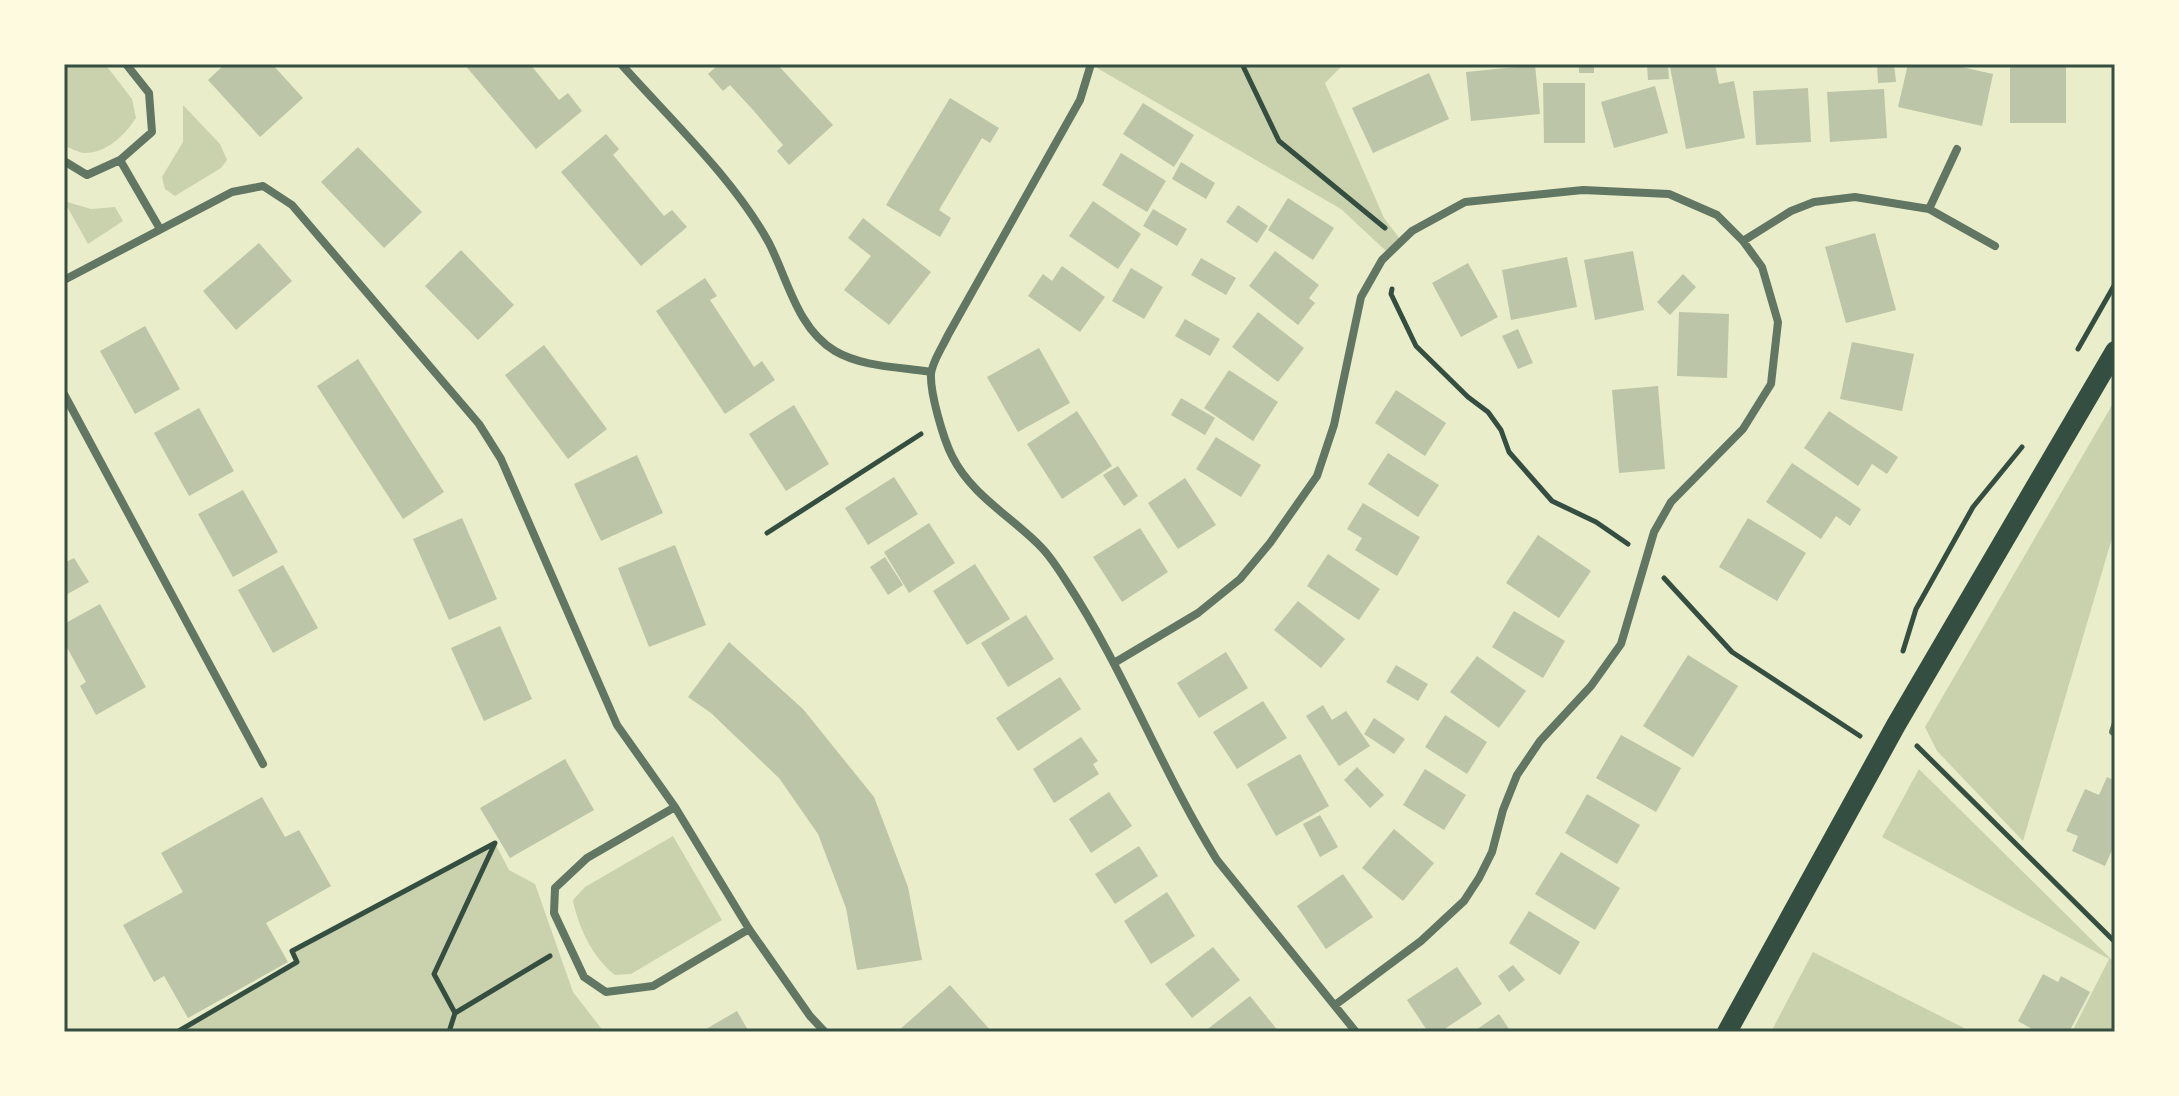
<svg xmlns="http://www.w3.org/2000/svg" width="2179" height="1096" viewBox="0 0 2179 1096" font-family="'Sofia Sans Condensed',sans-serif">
  <rect width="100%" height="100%" fill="#e9edc9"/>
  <path fill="#cad2ad" d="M 64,64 L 105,64 L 132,99 L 136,118 C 125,135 106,154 83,153 C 78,152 70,148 65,146 Z
    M 1098,64 L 1344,64 L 1325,83 L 1384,218 L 1400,239 L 1386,251 L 1341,209 L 1097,68 Z
    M 183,105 L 220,144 L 227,160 L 221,168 L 175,196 L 165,189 L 162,177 L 183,142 Z
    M 64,201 L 91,209 L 115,207 L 123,221 L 88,244 Z
    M 2115,400 L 2115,528 L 2023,841 L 1937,751 L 1925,727 Z
    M 1919,769 L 2115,963 L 2115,1032 L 2072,1032 L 2109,959 L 1882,837 Z
    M 673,836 L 722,920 L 631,974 L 615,975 C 593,958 578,927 573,900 L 585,887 Z
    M 495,843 L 509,870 L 535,884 L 573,992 L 604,1032 L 177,1032 L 296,962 L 292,951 Z
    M 1813,952 L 1972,1032 L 1771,1032 Z"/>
  <path fill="#bcc5a7" d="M 225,64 L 272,64 L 303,98 L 260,137 L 208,80 Z
    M 464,64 L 530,64 L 559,100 L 568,93 L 582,111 L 536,149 Z
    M 719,64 L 777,64 L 833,125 L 789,165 L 777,151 L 783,145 L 754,111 L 730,85 L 723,91 L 708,74 Z
    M 1579,64 L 1594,64 L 1594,73 L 1579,73 Z
    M 1647,64 L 1668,64 L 1669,79 L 1648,80 Z
    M 1685,64 L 1715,64 L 1719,84 L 1734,81 L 1745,138 L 1686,149 L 1670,67 Z
    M 1877,64 L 1894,64 L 1896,82 L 1878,83 Z
    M 1908,64 L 1948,64 L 1993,74 L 1982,126 L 1898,107 Z
    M 2010,64 L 2066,64 L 2066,123 L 2010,123 Z
    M 1535,65 L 1540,114 L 1471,121 L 1466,72 Z
    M 1429,73 L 1449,119 L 1373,153 L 1352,108 Z
    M 1543,83 L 1585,83 L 1585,143 L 1544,143 Z
    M 1655,86 L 1668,133 L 1614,148 L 1601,102 Z
    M 1808,88 L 1811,142 L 1756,145 L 1753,91 Z
    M 1884,89 L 1887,138 L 1830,142 L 1827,92 Z
    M 950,98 L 999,128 L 990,143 L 982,138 L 939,210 L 951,218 L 940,237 L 886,205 Z
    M 1143,103 L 1194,135 L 1174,167 L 1123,134 Z
    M 606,134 L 619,149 L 613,155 L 664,216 L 672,210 L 687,227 L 641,266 L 561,172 Z
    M 358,147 L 422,212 L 384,248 L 321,182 Z
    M 1121,153 L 1166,181 L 1147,212 L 1102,185 Z
    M 1181,162 L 1215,183 L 1206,199 L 1172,179 Z
    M 1288,198 L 1334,228 L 1313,260 L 1268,230 Z
    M 1093,201 L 1141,234 L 1118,269 L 1069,236 Z
    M 1238,205 L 1268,226 L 1257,243 L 1226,222 Z
    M 1153,209 L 1187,229 L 1177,246 L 1143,226 Z
    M 863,218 L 931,272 L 889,325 L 844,290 L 871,256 L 848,238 Z
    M 1875,233 L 1896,310 L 1846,323 L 1825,247 Z
    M 259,243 L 292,281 L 236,330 L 203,291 Z
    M 461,250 L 514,305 L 478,340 L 425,286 Z
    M 1275,251 L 1319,285 L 1309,298 L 1315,303 L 1298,325 L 1249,286 Z
    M 1633,251 L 1644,310 L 1595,320 L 1584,260 Z
    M 1567,257 L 1577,307 L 1511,320 L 1502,270 Z
    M 1201,258 L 1236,278 L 1226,295 L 1191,275 Z
    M 1468,263 L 1498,317 L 1461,337 L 1432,283 Z
    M 1062,266 L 1105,297 L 1080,332 L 1028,296 L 1043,274 L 1052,281 Z
    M 1131,268 L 1163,287 L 1144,319 L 1112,301 Z
    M 1683,274 L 1696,287 L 1670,315 L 1657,302 Z
    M 705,278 L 717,296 L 710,300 L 754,367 L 762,361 L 775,380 L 725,414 L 656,311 Z
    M 1258,312 L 1304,348 L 1278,382 L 1232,347 Z
    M 1679,312 L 1729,314 L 1727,378 L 1677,376 Z
    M 1185,319 L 1220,339 L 1210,356 L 1175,336 Z
    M 145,326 L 180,389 L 135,414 L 100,351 Z
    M 1518,329 L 1533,363 L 1518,369 L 1502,336 Z
    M 1852,342 L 1914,354 L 1902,411 L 1840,399 Z
    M 544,345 L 607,429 L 568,459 L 505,375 Z
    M 1039,348 L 1070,403 L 1018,432 L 987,377 Z
    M 358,359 L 444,492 L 403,519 L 317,386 Z
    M 1229,370 L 1278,402 L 1253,441 L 1204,408 Z
    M 1658,386 L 1665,469 L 1619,473 L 1612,390 Z
    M 1396,390 L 1446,423 L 1425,456 L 1375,423 Z
    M 1181,398 L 1215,418 L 1205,435 L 1171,415 Z
    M 794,405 L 829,464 L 786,491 L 749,434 Z
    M 199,408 L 234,471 L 189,496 L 154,433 Z
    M 1077,411 L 1112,466 L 1062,499 L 1027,444 Z
    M 1829,411 L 1898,457 L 1887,474 L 1872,464 L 1858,486 L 1804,448 Z
    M 1216,437 L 1261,465 L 1241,497 L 1196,469 Z
    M 1388,453 L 1439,485 L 1418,517 L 1368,484 Z
    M 637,455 L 663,513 L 601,541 L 574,484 Z
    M 1792,463 L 1861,509 L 1850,526 L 1836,516 L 1821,539 L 1766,502 Z
    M 1118,466 L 1138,496 L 1124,506 L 1103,475 Z
    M 894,477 L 918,514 L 868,545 L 845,508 Z
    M 1185,478 L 1216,525 L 1178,549 L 1148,503 Z
    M 243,490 L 278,552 L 233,577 L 198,514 Z
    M 1363,503 L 1420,537 L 1397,576 L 1355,550 L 1362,538 L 1347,529 Z
    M 462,518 L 497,599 L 449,620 L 413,539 Z
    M 1748,518 L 1806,553 L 1777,601 L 1719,567 Z
    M 929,523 L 955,563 L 909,593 L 884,552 Z
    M 1140,528 L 1168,572 L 1122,602 L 1093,557 Z
    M 1538,535 L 1591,571 L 1559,618 L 1506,583 Z
    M 675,545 L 706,625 L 649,647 L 618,568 Z
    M 1328,554 L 1380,589 L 1359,620 L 1307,586 Z
    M 885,557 L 903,585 L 888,595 L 870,567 Z
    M 74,558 L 89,582 L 64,596 L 64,563 Z
    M 975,564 L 1010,619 L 967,645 L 933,591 Z
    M 283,565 L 318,628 L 273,653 L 238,590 Z
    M 1298,601 L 1345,639 L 1321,668 L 1274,630 Z
    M 100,604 L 146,687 L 96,715 L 80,686 L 86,682 L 64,642 L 64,624 Z
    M 1514,611 L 1565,641 L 1543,678 L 1492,647 Z
    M 1026,615 L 1054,659 L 1008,687 L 981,643 Z
    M 500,626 L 532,699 L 484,721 L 451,648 Z
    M 729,642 L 803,709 L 874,797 L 908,887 L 922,960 L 857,970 L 846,908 L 818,834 L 779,778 L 711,713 L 688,697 Z
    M 1226,652 L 1248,688 L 1199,718 L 1177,683 Z
    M 1688,655 L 1738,686 L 1693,757 L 1643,726 Z
    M 1477,656 L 1526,691 L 1499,728 L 1450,692 Z
    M 1396,665 L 1428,684 L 1418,701 L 1386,682 Z
    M 1060,677 L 1081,709 L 1018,751 L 996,718 Z
    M 1263,701 L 1287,738 L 1237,769 L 1213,732 Z
    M 1323,705 L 1332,720 L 1346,711 L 1370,746 L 1339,766 L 1306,716 Z
    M 1445,715 L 1487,742 L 1467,774 L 1425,747 Z
    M 1374,718 L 1405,739 L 1394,754 L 1364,734 Z
    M 1621,735 L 1681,768 L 1656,812 L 1596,778 Z
    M 1081,737 L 1098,761 L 1093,764 L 1099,774 L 1054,803 L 1033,769 Z
    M 1300,754 L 1329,806 L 1276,836 L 1247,784 Z
    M 565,759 L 594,810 L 510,858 L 480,808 Z
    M 1357,767 L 1384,795 L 1370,808 L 1344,780 Z
    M 1425,769 L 1466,795 L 1444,830 L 1403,805 Z
    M 2107,777 L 2115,781 L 2115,852 L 2112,850 L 2105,866 L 2072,851 L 2078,836 L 2066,831 L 2085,789 L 2099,795 Z
    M 1109,792 L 1132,826 L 1091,853 L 1069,819 Z
    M 1587,794 L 1640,825 L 1617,864 L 1565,833 Z
    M 262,797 L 285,837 L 299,830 L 331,886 L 266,923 L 288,962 L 188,1018 L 164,976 L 154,982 L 123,925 L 183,892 L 161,853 Z
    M 1320,815 L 1338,847 L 1320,857 L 1303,824 Z
    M 1394,829 L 1434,863 L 1403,901 L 1362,868 Z
    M 1139,846 L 1158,876 L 1115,904 L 1095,874 Z
    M 1561,852 L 1620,888 L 1595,930 L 1535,894 Z
    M 1343,874 L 1373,917 L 1326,949 L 1297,906 Z
    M 1167,892 L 1195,936 L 1151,964 L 1124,921 Z
    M 1529,911 L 1580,942 L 1560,975 L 1509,943 Z
    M 1213,947 L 1240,980 L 1192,1018 L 1165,984 Z
    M 1513,965 L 1525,980 L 1509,992 L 1498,976 Z
    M 1457,967 L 1482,1004 L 1440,1032 L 1428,1032 L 1407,1000 Z
    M 2043,974 L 2058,982 L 2061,976 L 2090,992 L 2069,1032 L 2031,1032 L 2032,1029 L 2018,1021 Z
    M 950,985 L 992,1032 L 897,1032 Z
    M 1250,996 L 1279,1032 L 1204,1032 Z
    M 737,1011 L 749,1032 L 701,1032 Z
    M 1499,1014 L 1511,1032 L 1473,1032 Z"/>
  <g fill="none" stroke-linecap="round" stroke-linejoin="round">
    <path stroke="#344e41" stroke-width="5" d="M 1242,64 L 1279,141 L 1385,228
      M 1392,289 L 1391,294 L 1416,346 L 1468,397 L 1488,412 L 1501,430 L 1509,452 L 1552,501 L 1596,522 L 1628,544
      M 2078,349 L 2115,284
      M 767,533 L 921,434
      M 1664,578 L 1732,652 L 1860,736
      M 1903,651 L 1916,609 L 1973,507 L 2022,447
      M 1917,746 L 2115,942
      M 177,1032 L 297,962 L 292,951 L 495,843 L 434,974 L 455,1013
      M 449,1032 L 455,1013 L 550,956"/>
    <path stroke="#617663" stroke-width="6" d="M 2115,723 L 2112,732 L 2115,734"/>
    <path stroke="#617663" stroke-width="8" d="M 621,64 C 670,119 734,179 769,243 C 788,280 797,328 835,351 C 862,367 900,367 931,372
      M 1091,64 L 1080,100 L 948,335 C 943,346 932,362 931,374 C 930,393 943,438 952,456 C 972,496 1011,516 1041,547 C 1050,556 1059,570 1066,581 C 1124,669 1161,770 1217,860 L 1356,1032
      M 120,160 L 160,229
      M 64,161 L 87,175 L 120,160 L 152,132 L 149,93 L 126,64
      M 1929,209 L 1957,149
      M 1743,241 L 1791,211 L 1814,202 L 1855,197 L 1929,209 L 1995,246
      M 64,280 L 232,192 L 263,186 L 292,205 L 479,424 L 501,459 L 617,725 L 675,807 L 749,929 L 810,1016 L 825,1032
      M 64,394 L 263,764
      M 1114,663 L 1198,613 L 1240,579 L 1270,543 L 1317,476 L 1334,425 L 1361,297 L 1382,260 L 1412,231 L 1465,202 L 1583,190 L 1669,194 L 1717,215 L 1743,241 L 1762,267 L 1778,322 L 1771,384 L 1743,429 L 1671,502 L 1654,532 L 1621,644 L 1591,686 L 1540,741 L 1517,775 L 1503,810 L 1492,852 L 1479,878 L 1464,901 L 1421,941 L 1335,1005
      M 675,807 L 587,858 L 555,888 L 554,913 L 584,977 L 606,992 L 653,986 L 749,929"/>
    <path stroke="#344e41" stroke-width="20" d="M 1727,1032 L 1896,725 L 2115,351"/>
  </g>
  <rect width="2179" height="1096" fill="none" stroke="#fefae0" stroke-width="132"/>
  <rect x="66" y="66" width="2047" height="964" fill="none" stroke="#344e41" stroke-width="3"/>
</svg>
